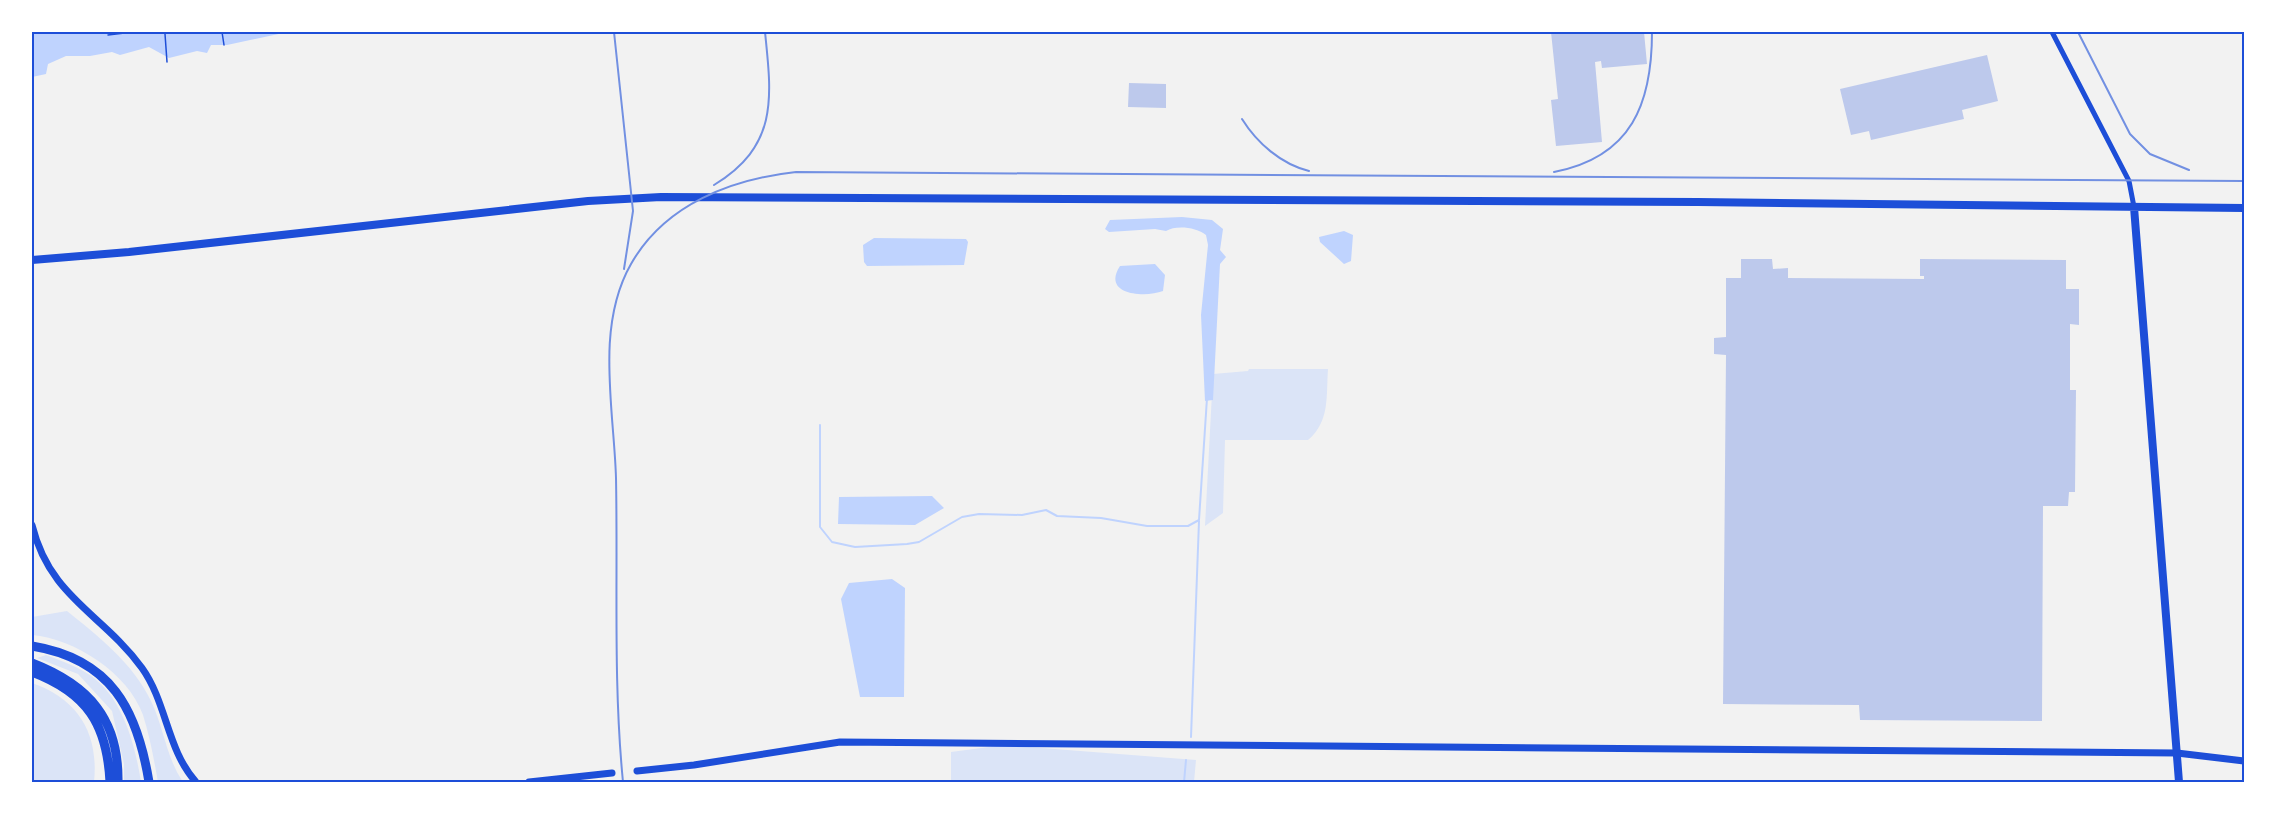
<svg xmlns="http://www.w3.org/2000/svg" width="2276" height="814" viewBox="0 0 2276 814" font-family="'Roboto Condensed',sans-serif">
  <rect width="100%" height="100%" fill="#f2f2f2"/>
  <path fill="#dbe4f7" d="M 1249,369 L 1328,369 C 1326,397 1330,421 1308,440 L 1225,440 L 1223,513 L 1205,526 L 1213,374 L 1248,371 Z
    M 67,611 C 98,636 133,663 151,701 C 164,728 166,757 183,782 L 158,782 C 154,760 150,737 143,715 C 128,673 75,639 32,635 L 32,617 Z
    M 46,655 C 59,660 73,665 85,672 C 122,693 135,744 141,782 L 124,782 L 124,764 L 112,711 L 78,674 L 37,658 Z
    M 32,683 C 78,699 99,733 94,782 L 32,782 Z
    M 1004,745 L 1196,760 L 1194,782 L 951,782 L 951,752 Z"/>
  <path fill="#bfd3fe" d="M 32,32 L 288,32 L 227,45 L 211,45 L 207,53 L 197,51 L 169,58 L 149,47 L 120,55 L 112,52 L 90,56 L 66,56 L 48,64 L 46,74 L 32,77 Z
    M 1182,217 L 1212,220 L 1223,229 L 1220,250 L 1226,257 L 1220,264 L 1213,400 L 1205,401 L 1201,315 L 1208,245 L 1206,235 C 1196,227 1176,225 1166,231 L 1155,229 L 1109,232 L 1105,229 L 1110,220 Z
    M 1344,231 L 1353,235 L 1351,261 L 1344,264 L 1320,242 L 1319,237 Z
    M 874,238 L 966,239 L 968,242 L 964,265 L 867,266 L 864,262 L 863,245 Z
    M 1155,264 L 1165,275 L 1163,291 C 1145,298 1101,295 1120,266 Z
    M 932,496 L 944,508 L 915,525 L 838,524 L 839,497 Z
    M 892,579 L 905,588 L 904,697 L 860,697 L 841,599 L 849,583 Z"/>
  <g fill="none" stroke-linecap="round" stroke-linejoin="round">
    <path stroke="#bfd3fe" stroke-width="2" d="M 820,425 L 820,527 L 832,542 L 855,547 L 907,544 L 919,542 L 962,517 L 979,514 L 1022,515 L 1046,510 L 1057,516 L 1101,518 L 1147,526 L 1188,526 L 1199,520 L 1207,398
      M 1191,737 L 1199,521
      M 1184,782 L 1186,760"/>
  </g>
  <path fill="#bdc9ec" d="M 1551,32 L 1644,32 L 1647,64 L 1602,68 L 1601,61 L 1595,62 L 1602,142 L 1556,146 L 1551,100 L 1558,99 Z
    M 1987,55 L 1998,101 L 1962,110 L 1964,119 L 1871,140 L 1869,131 L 1851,135 L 1840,89 Z
    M 1129,83 L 1166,84 L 1166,108 L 1128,107 Z
    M 1741,259 L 1772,259 L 1773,269 L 1788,268 L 1788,278 L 1924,279 L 1924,276 L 1920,276 L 1920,259 L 2066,260 L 2066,289 L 2079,289 L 2079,325 L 2070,324 L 2070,390 L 2076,390 L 2075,492 L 2069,492 L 2068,506 L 2043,506 L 2042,721 L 1860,720 L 1859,705 L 1723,704 L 1726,355 L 1714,354 L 1714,338 L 1726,337 L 1726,278 L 1741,278 Z"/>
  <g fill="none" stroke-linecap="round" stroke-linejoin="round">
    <path stroke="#1d4ed8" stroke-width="1.5" d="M 222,32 L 224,45
      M 165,34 L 167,62
      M 108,35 L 133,32"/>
    <path stroke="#1d4ed8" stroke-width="5" d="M 2052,32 L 2129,181 L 2134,207"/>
    <path stroke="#1d4ed8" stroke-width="7" d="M 32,525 C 50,598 102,613 142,668 C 167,703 167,750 196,782
      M 637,771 L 694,765 L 840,742 L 2177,753 L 2244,761
      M 529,782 L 612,773"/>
    <path stroke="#1d4ed8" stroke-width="8" d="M 2134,207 L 2179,782
      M 32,260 L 129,252 L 588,201 L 661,197 L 1698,202 L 2244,208"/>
    <path stroke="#1d4ed8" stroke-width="9" d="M 32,646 C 111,659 137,709 149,782
      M 32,663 C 89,685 119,719 118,782
      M 32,672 C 87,693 107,724 110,782"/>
    <path stroke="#7290e2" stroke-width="2" d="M 614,32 L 633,211 L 624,269
      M 2078,32 L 2130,134 L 2150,154 L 2189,170
      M 1242,119 C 1257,143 1281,164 1309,171
      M 1554,172 C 1632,157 1652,103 1652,32
      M 714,185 C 778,146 772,99 765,32
      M 623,782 C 613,681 618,580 616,478 C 614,409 595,327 631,264 C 665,204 732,179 796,172 L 2244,181"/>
  </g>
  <rect width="2276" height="814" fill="none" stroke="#ffffff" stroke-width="66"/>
  <rect x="33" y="33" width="2210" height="748" fill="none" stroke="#1d4ed8" stroke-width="2"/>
</svg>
